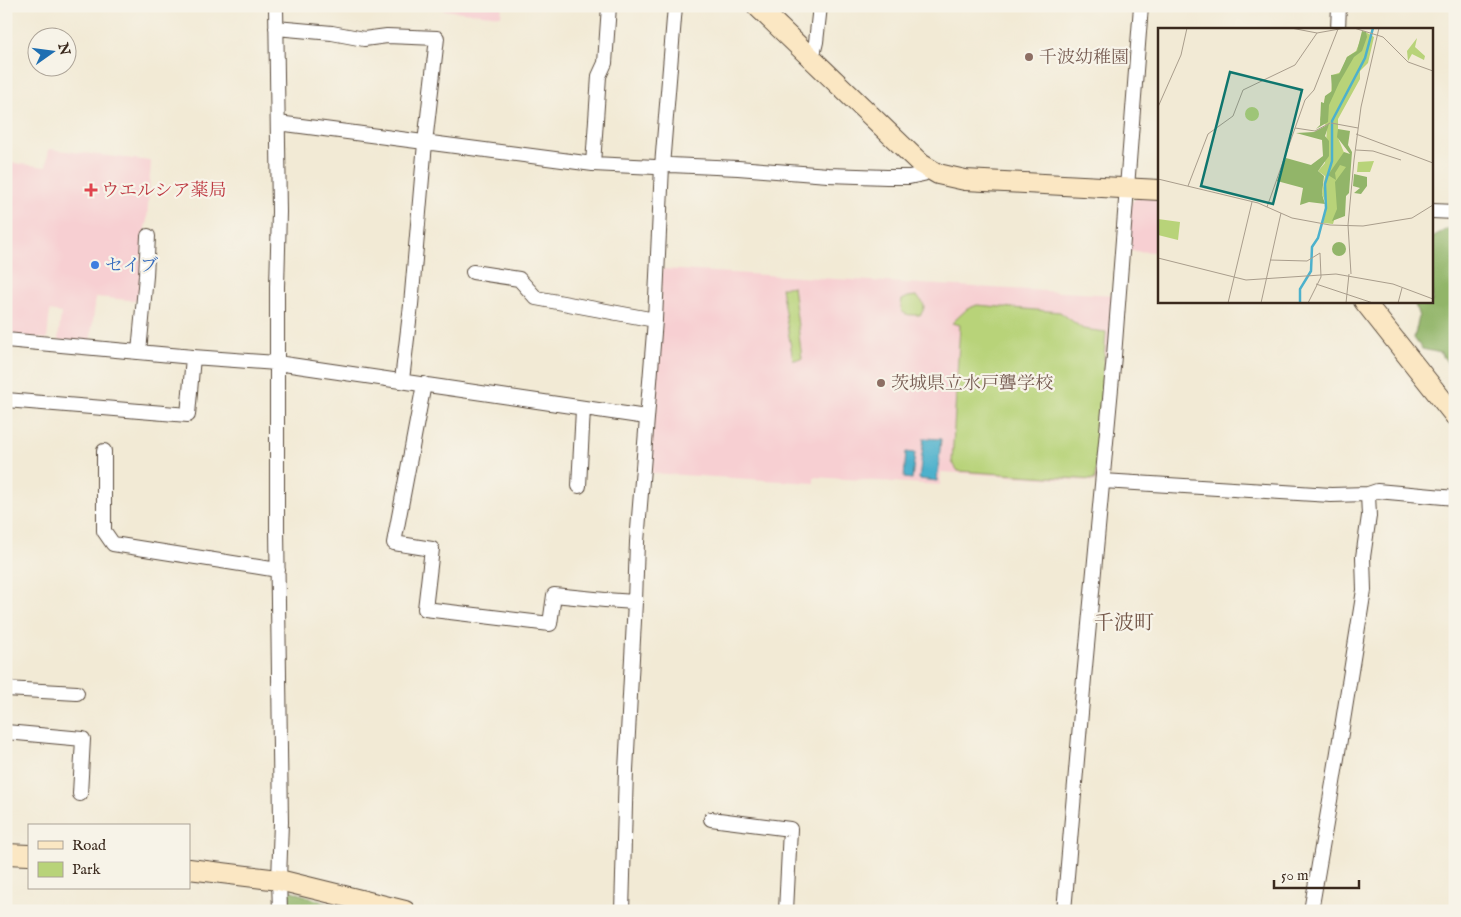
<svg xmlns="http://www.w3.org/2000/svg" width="1461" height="917" viewBox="0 0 1461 917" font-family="'IM FELL English','Noto Serif JP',serif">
  <rect width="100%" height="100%" fill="#f7f3e8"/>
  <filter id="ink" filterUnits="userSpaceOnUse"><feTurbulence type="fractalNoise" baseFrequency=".02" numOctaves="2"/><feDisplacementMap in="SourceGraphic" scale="10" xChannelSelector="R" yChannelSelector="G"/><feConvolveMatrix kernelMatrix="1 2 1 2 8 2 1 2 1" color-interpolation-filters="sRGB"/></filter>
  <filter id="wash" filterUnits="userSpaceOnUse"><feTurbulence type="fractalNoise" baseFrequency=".0096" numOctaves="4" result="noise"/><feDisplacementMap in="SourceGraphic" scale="20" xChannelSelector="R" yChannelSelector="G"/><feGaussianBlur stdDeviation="1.12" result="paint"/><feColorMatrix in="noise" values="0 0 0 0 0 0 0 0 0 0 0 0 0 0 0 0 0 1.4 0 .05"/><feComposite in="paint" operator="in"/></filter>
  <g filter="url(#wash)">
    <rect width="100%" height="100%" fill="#f2ead5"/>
    <path fill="#f7cfd2" d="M 443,6 L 502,6 L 501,16 L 443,10 Z
      M 49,149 L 151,161 L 147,220 L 143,237 L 139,301 L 96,297 L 90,343 L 58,340 L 61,313 L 50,311 L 47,339 L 6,335 L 6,162 L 46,167 Z
      M 1138,196 L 1160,198 L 1160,252 L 1125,251 L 1129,205 Z
      M 662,269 L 1114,295 L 1099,482 L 941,472 L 940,485 L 814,477 L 814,483 L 649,473 Z"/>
    <path fill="#b8d379" stroke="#7a7e4c" d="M 793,286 L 802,359 L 793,360 L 781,288 Z
      M 916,296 C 924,302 927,307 920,315 C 907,315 898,316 902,300 L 908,297 Z
      M 977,305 L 1060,312 L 1083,329 L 1106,332 L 1095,480 L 958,471 L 952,462 L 960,325 L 952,323 L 967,309 Z"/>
    <path fill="#92b569" stroke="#667044" d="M 1455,225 L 1455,374 L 1441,353 L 1422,349 L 1414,338 L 1419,317 L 1414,301 L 1432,301 L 1432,237 Z
      M 287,889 L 328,904 L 358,911 L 287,911 Z"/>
    <path fill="#4db1cc" stroke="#446e75" d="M 924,438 L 941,439 L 937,481 L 919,479 Z
      M 906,452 L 915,453 L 912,479 L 904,478 Z"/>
  </g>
  <g filter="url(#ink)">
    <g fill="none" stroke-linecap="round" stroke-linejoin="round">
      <g stroke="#564739" stroke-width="16">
        <path id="street" d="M 276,6 L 279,212 L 277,287 L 277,529 L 281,822 L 279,880 L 280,911
          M 276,28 L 332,33 L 364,39 L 387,36 L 437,38 L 425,143 L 411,305 L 402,380
          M 1338,29 L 1339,6
          M 812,59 L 816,42 L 820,6
          M 278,123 L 593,164 L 655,167 L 670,165 L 738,168 L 828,175 L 887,177 L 909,177 L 923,174 L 928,169
          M 593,164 L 599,76 L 605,63 L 609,6
          M 1432,211 L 1455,212
          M 473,272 L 519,279 L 536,298 L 655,320
          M 6,340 L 193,357 L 277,363 L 646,417
          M 139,352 L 146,276 L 148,236
          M 424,384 L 394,543 L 432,549 L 425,609 L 550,624 L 554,595 L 605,600 L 635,602
          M 6,400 L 188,415 L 193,357
          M 104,451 L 104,531 L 113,544 L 278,570
          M 1103,481 L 1331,495 L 1368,494 L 1377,491 L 1455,498
          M 579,486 L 583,409
          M 6,689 L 77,693
          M 6,732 L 83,739 L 80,794
          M 711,819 L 790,829 L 786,911
          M 622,911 L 626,770 L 635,602 L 637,542 L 655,320 L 662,166 L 675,6
          M 1064,911 L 1084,678 L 1114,356 L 1141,6
          M 1311,911 L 1333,783 L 1364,590 L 1363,557 L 1369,516 L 1368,494"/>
      </g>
      <g stroke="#564739" stroke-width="22">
        <path id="secondary" d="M 757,6 L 921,164 L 938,174 L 965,180 L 1160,190
          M 1364,301 L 1455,416
          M 6,854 L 29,855
          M 189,869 L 279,880 L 405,911"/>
      </g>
      <use href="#street" stroke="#fff" stroke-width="14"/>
      <use href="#secondary" stroke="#fbe7c3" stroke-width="20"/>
    </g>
  </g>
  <g fill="#8d6e63" stroke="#f7f3e8" stroke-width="2">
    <circle cx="1029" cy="57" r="5"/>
    <circle cx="881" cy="383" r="5"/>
  </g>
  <path fill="#e0444e" stroke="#f7f3e8" stroke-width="2" d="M88.5 182.5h5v5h5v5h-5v5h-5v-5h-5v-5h5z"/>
  <circle fill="#3f7fe0" stroke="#f7f3e8" stroke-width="2" cx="95" cy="265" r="5"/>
  <g text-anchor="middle" stroke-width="4.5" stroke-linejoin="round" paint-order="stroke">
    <g font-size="18" fill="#785e54" stroke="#f7f3e8" text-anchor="start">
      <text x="1039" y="63">千波幼稚園</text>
      <text x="891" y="389">茨城県立水戸聾学校</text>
    </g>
    <g font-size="18" fill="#be3a42" stroke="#f7f3e8" text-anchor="start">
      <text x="101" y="196">ウエルシア薬局</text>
    </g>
    <g font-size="18" fill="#366cbe" stroke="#f7f3e8" text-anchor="start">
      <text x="105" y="271">セイブ</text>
    </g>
    <g font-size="20" fill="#715446" stroke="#f7f3e8">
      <text x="1124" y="629">千波町</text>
    </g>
  </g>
  <g transform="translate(1158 28)">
    <rect width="275" height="275" fill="#f2ead5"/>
    <path d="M 206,3 L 216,9 L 210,35 L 202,43 L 202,51 L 180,91 L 180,110 L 192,139 L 175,196 L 165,195 L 169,178 L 164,166 L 167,148 L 160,143 L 167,135 L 169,98 L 162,92 L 167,70 L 173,65 L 175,47 L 183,44 L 189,29 L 198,23 ZM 259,10 L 257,19 L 267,28 L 266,32 L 254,26 L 250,33 L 249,23 ZM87 86a7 7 0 1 1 14 0a7 7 0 1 1-14 0ZM 216,133 L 212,144 L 199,144 L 200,134 ZM 0,191 L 22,194 L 20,212 L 0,207 Z" fill="#b8d379"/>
    <path d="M 204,3 L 208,4 L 209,9 L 204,23 L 196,29 L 181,55 L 171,77 L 170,94 L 158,101 L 162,97 L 163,74 L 166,75 L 167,68 L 174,63 L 173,47 L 181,46 L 189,29 L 199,23 ZM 171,96 L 167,108 L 171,113 L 171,128 L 160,143 L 166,148 L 164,166 L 167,176 L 151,174 L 142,177 L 145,160 L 119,153 L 128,130 L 153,137 L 165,128 L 164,112 L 138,105 L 156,104 ZM 180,101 L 192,103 L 190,117 L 194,124 L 191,165 L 188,168 L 187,188 L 174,193 L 179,181 L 177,154 L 188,139 L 182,137 L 177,145 L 178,152 L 170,147 L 186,124 L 192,126 L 179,109 ZM 196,146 L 209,149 L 209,158 L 203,166 L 196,165 L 202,160 L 195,158 ZM174 221a7 7 0 1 1 14 0a7 7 0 1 1-14 0Z" fill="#92b569"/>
    <path fill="none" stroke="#4db1cc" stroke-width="2.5" d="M 142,275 L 142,261 L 153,243 L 154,219 L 160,210 L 168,180 L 167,156 L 174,133 L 174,93 L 207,30 L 215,0"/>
    <path fill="none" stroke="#a99d8c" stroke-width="1" d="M 133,0 L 159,5 L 187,0M 196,0 L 225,9 L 250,34 L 275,43M 0,79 L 23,27 L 29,0M 173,95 L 200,100M 137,100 L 157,103 L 172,95M 198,106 L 275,135M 198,122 L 215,123 L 243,132M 0,151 L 100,175 L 134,190 L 172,197 L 205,198 L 254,190 L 275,177M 30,158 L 50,106 L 75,88 L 85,62 L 137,37 L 159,5M 109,179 L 147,72 L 156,62 L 180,1M 0,230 L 88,252 L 178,246 L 235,256 L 275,271M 112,232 L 149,233 L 162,225M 193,246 L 190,197 L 196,132 L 203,79 L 221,0M 158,256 L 215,275M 70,275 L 94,174M 103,275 L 123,185M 150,275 L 163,249 L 162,225M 188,275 L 191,246M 240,275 L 244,260"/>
    <path fill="#0f766e" fill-opacity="0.15" stroke="#0f766e" stroke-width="2.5" d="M 72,44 L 144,62 L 115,176 L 43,158 Z"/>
    <rect width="275" height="275" fill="none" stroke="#3b2a1e" stroke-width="2.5"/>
  </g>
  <rect width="1461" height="917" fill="none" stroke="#f7f3e8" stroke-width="25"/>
  <rect x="28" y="824" width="162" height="65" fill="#f7f3e8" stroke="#aca397"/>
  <rect x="38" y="841" width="25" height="8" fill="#fbe7c3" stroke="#aca397"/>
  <text x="72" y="850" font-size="15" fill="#3b2a1e">Road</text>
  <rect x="38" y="862" width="25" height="15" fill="#b8d379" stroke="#aca397"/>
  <text x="72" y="874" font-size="15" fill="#3b2a1e">Park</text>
  <g transform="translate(52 52) rotate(76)"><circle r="24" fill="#f7f3e8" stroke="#aca397"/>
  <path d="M0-4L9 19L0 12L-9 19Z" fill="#1f6fb2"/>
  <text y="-8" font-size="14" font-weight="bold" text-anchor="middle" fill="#3b2a1e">N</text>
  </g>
  <path d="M1274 880v8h85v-8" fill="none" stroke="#3b2a1e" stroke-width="2.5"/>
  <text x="1281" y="880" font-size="15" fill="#3b2a1e" stroke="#f7f3e8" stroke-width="4" paint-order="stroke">50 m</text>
</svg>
